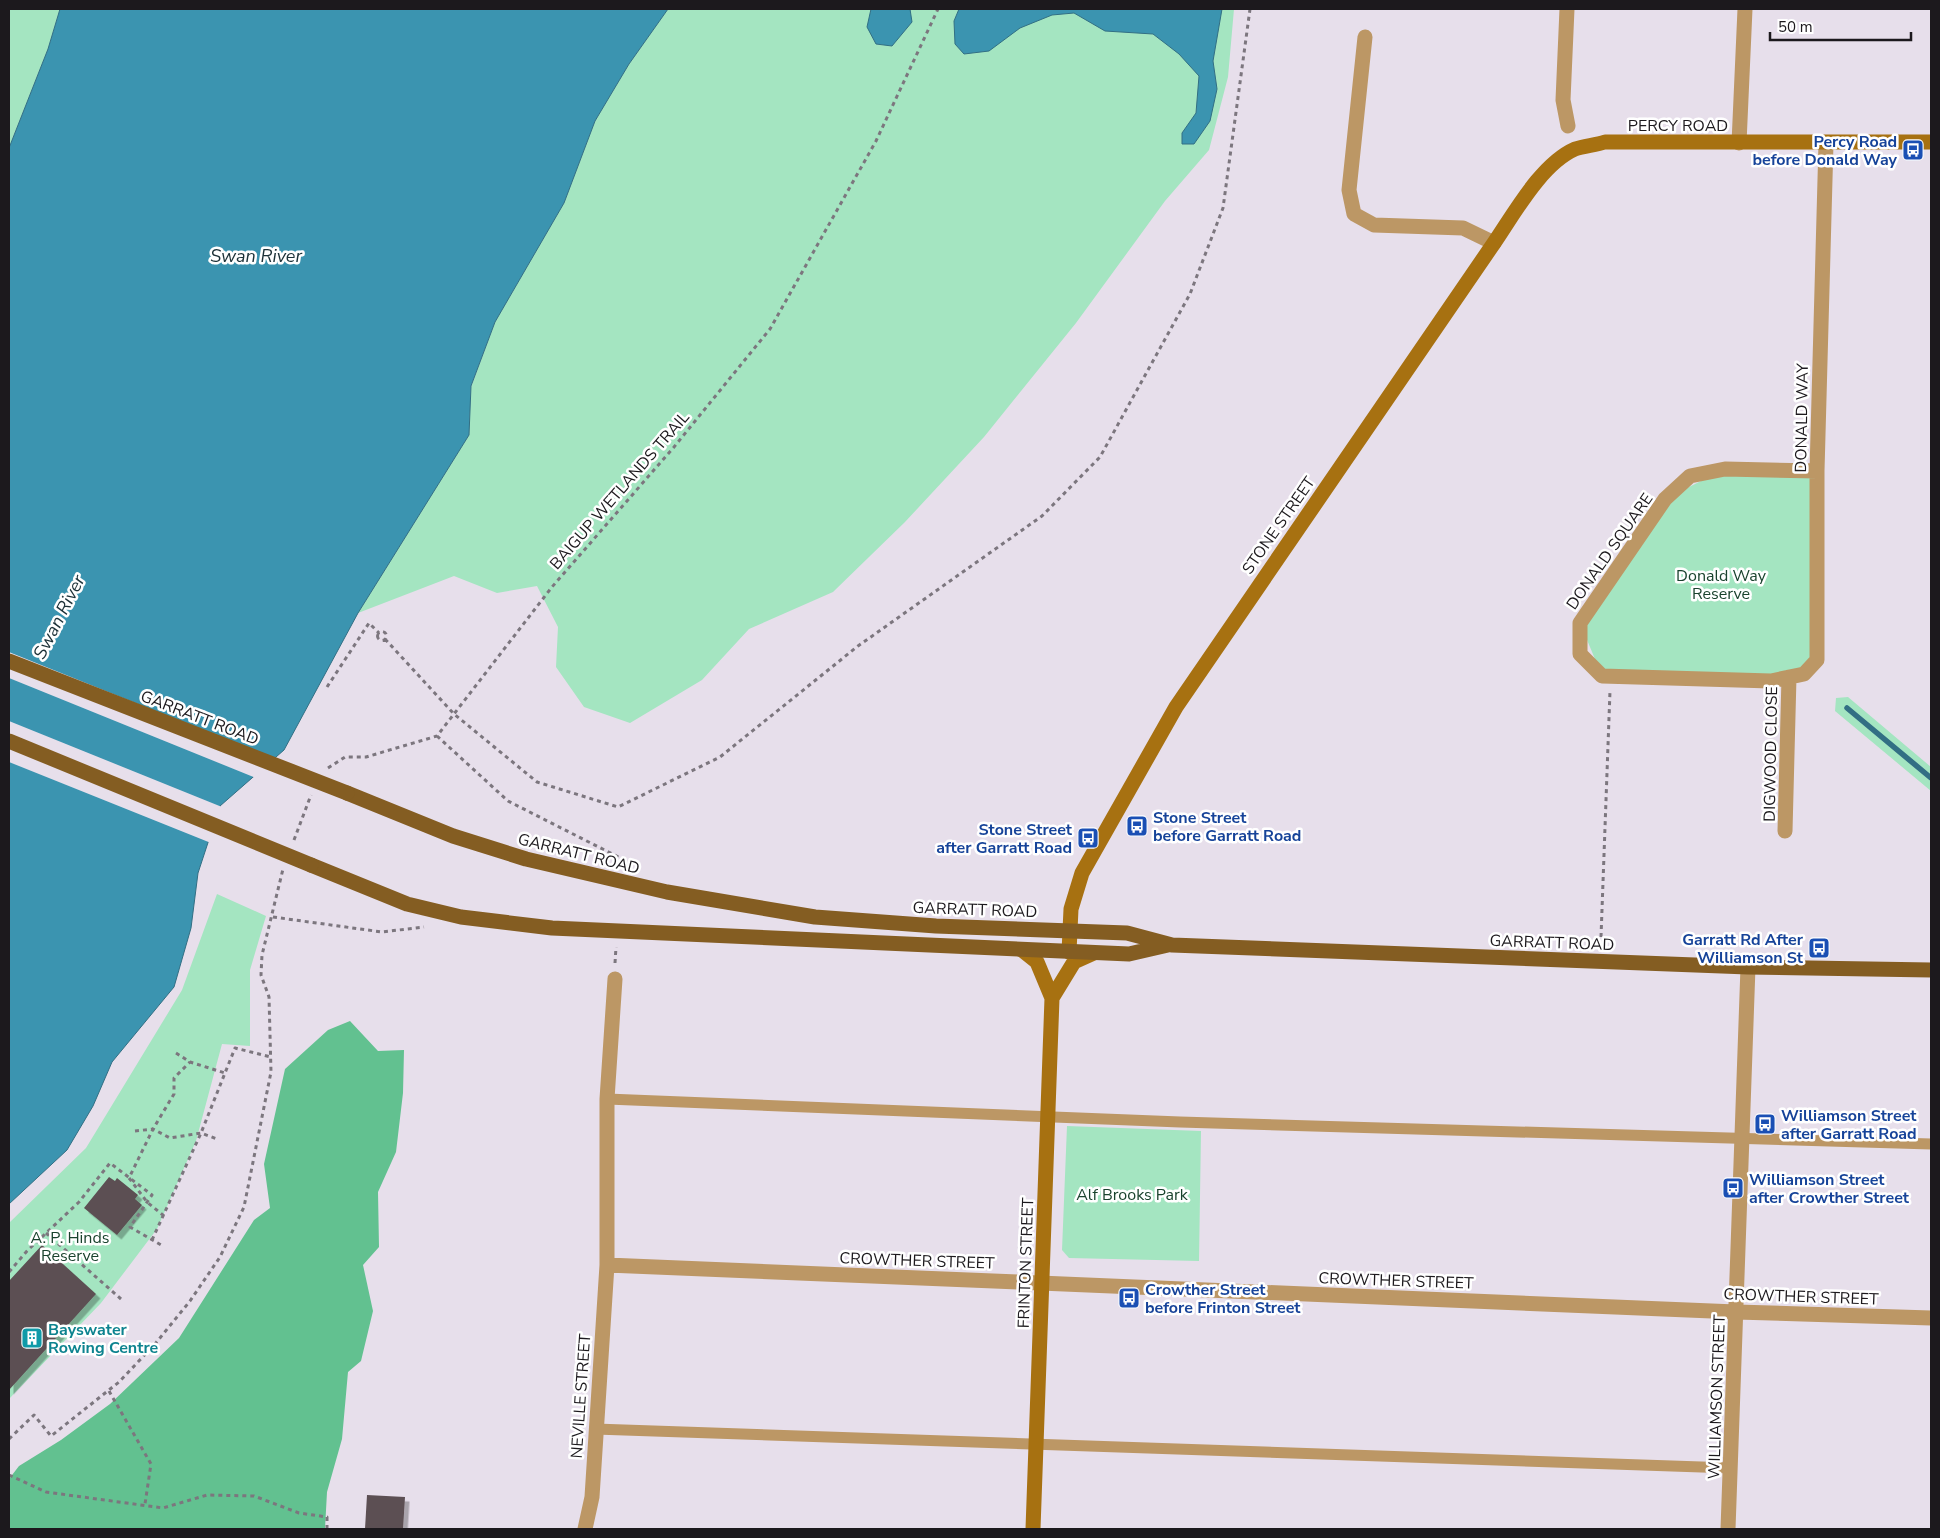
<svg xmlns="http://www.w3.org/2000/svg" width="1940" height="1538" viewBox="0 0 1940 1538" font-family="'Nunito Sans',sans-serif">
  <defs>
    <filter id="shadow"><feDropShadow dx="4.5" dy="4.5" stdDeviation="0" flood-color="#0004"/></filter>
  </defs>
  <rect width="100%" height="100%" fill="#e7dfeb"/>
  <path fill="#a4e5c1" d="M 9,9 L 60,9 L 48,49 L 9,148 Z
    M 668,9 L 1234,9 L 1228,77 L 1209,150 L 1165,201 L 1076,323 L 984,437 L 905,522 L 833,592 L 749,629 L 702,680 L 630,723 L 584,707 L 556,667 L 558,627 L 537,586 L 497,593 L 454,576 L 358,613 L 469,435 L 471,387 L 495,322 L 564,203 L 595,121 L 629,64 Z
    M 1813,464 L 1817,660 L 1804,674 L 1602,676 L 1580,623 L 1665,499 L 1725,469 Z
    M 1848,697 L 1931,767 L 1931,791 L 1835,711 L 1836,698 Z
    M 217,894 L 266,916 L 250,970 L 250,1046 L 222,1044 L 196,1141 L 157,1229 L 101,1303 L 9,1399 L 9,1223 L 86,1148 L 182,990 Z
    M 1067,1126 L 1201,1131 L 1199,1261 L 1069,1258 L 1062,1250 Z"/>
  <path fill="#62c190" d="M 350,1021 L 378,1051 L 404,1050 L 403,1093 L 396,1152 L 378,1192 L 379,1247 L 363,1265 L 373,1311 L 361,1361 L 348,1372 L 342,1439 L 327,1492 L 325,1529 L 9,1529 L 9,1479 L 19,1466 L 61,1440 L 110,1404 L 179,1338 L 254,1220 L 270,1208 L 264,1164 L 285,1069 L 328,1030 Z"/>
  <path fill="#3b94b0" stroke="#326f84" d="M 60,9 L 668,9 L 629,64 L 595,121 L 564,203 L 495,322 L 471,386 L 469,435 L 358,613 L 284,750 L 220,806 L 198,873 L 191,928 L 174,987 L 112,1062 L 93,1106 L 67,1150 L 9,1204 L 9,148 L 48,49 Z
    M 871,9 L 910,9 L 912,22 L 892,46 L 876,44 L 867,27 Z
    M 959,9 L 1222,9 L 1213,61 L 1217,89 L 1210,121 L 1194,144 L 1182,144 L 1182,133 L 1196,113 L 1199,76 L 1179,54 L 1153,34 L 1105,31 L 1074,13 L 1052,15 L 1020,28 L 989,51 L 964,54 L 955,44 L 954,21 Z"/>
  <path fill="#e7dfeb" d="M 9,652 L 277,760 L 256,778 L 9,678 Z
    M 9,721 L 222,807 L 211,843 L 9,762 Z"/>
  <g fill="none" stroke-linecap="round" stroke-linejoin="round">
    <path stroke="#326f84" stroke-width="5.5" d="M 1847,708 L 1931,778"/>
  </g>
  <path fill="#5c4f53" filter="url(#shadow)" d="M 109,1177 L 115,1181 L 117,1178 L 138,1195 L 135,1199 L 142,1205 L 117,1235 L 84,1208 Z
    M 42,1245 L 96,1294 L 9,1390 L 9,1281 Z
    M 367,1495 L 405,1497 L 403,1529 L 365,1529 Z"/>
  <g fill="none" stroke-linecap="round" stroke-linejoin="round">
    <path stroke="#7c767e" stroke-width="3" stroke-dasharray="4 4" stroke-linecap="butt" d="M377.5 636a4.5 4.5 0 1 1 9 0a4.5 4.5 0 1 1-9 0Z
      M 385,639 L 454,714 L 537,782 L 618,807 L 720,757 L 858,646 L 1042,516 L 1100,457 L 1190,294 L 1223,208 L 1250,9
      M 327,687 L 369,623 L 379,633
      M 437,736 L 508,801 L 638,867
      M 328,768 L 345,757 L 366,757 L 437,736 L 552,587 L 674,447 L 770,329 L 876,141 L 938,9
      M 294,840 L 311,795
      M 273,917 L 382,932 L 424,927
      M 1601,937 L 1610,691
      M 615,963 L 616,947
      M 176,1053 L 190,1062 L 225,1073
      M 135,1131 L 153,1129 L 170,1138 L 201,1133 L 217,1139
      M 164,1216 L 147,1202 L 129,1178 L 153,1129 L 174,1094 L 174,1078 L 190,1062
      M 46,1233 L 121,1299
      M 152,1240 L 201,1133 L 235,1048 L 271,1057
      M 9,1272 L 27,1251 L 79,1202 L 110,1163 L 152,1195 L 130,1227 L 163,1246
      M 109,1391 L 151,1464 L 145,1504
      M 9,1439 L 34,1415 L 51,1436 L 119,1382 L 155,1344 L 190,1301 L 220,1257 L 244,1207 L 271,1072 L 269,997 L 261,975 L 262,955 L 283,869
      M 9,1475 L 46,1492 L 163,1508 L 207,1495 L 254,1496 L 299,1513 L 327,1517 L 327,1529"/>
    <path stroke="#bc9765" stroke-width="11" d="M 607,1099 L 1180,1122 L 1931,1144
      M 595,1429 L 1731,1468"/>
    <path stroke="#bc9765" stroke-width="15" d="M 1567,9 L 1563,100 L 1568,126
      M 1365,37 L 1349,190 L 1354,214 L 1374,225 L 1463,228 L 1494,243
      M 1739,143 L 1745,9
      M 1817,471 L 1725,469 L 1690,476 L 1665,499 L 1580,623 L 1580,654 L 1602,676 L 1771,681 L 1804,674 L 1817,660 L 1817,471 L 1826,143
      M 1785,831 L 1789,677
      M 615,979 L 607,1099 L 607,1265 L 1736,1312 L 1931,1318
      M 585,1529 L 592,1497 L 607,1265
      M 1728,1529 L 1748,967"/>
    <path stroke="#a77111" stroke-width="15" d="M 1022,950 L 1037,962 L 1052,998 L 1033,1529
      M 1069,952 L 1071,909 L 1082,873 L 1176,707 L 1494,243 C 1514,214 1541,164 1575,149 C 1584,146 1596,145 1605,142 L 1931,142
      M 1052,998 L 1074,962 L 1094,953"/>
    <path stroke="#845d22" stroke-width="15" d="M 347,793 L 453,836 L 526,859 L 667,892 L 815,917 L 936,926 L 1127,933 L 1172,945 L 1748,967 L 1931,970
      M 311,865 L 407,904 L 461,917 L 552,928 L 1129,954 L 1168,945"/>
    <path stroke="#845d22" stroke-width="15" d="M 9,661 L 347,793
      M 9,741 L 311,865"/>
  </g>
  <defs>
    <g id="bus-square" transform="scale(1.125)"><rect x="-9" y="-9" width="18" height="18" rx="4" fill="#1a4fb4" stroke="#fff"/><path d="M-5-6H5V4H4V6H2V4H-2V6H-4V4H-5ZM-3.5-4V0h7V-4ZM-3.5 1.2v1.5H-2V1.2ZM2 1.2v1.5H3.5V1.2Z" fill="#fff"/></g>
    <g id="building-square" transform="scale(1.125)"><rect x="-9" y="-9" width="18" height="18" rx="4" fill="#0f9aa8" stroke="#fff"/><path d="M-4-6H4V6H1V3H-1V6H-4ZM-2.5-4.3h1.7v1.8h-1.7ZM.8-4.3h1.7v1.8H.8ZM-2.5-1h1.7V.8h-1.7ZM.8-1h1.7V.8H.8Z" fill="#fff"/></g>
  </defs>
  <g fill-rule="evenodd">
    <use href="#bus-square" x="1913" y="150"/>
    <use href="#bus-square" x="1137" y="826"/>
    <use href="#bus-square" x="1088" y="838"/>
    <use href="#bus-square" x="1819" y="948"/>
    <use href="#bus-square" x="1765" y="1124"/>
    <use href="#bus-square" x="1733" y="1188"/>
    <use href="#bus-square" x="1129" y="1298"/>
    <use href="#building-square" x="32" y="1338"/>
  </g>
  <g text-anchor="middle" stroke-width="5" stroke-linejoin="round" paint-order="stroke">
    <g font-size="16" fill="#1c191d" stroke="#fff">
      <text x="1678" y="131">PERCY ROAD</text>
      <text transform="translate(1801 418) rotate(-89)" y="6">DONALD WAY</text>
      <text transform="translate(619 490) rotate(-49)" y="6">BAIGUP WETLANDS TRAIL</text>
      <text transform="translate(1278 525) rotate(-55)" y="6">STONE STREET</text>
      <text transform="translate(1609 551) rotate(-55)" y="6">DONALD SQUARE</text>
      <text transform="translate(200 717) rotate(21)" y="6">GARRATT ROAD</text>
      <text transform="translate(1770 754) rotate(-89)" y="6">DIGWOOD CLOSE</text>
      <text transform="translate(579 853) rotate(14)" y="6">GARRATT ROAD</text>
      <text transform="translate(975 909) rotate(2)" y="6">GARRATT ROAD</text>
      <text transform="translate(1552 942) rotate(2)" y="6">GARRATT ROAD</text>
      <text transform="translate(917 1260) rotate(2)" y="6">CROWTHER STREET</text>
      <text transform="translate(1025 1263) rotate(-88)" y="6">FRINTON STREET</text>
      <text transform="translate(1396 1280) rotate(2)" y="6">CROWTHER STREET</text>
      <text transform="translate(1801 1296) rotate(2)" y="6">CROWTHER STREET</text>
      <text transform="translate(580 1396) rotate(-86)" y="6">NEVILLE STREET</text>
      <text transform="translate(1716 1397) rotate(-88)" y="6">WILLIAMSON STREET</text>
    </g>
    <g font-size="16" font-weight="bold" fill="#164399" stroke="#fff" text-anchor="start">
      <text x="1897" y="147" text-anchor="end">Percy Road<tspan x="1897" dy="18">before Donald Way</tspan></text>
      <text x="1153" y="823">Stone Street<tspan x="1153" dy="18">before Garratt Road</tspan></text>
      <text x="1072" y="835" text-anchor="end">Stone Street<tspan x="1072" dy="18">after Garratt Road</tspan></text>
      <text x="1803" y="945" text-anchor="end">Garratt Rd After<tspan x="1803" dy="18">Williamson St</tspan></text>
      <text x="1781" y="1121">Williamson Street<tspan x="1781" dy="18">after Garratt Road</tspan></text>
      <text x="1749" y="1185">Williamson Street<tspan x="1749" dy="18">after Crowther Street</tspan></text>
      <text x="1145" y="1295">Crowther Street<tspan x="1145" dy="18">before Frinton Street</tspan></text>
    </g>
    <g font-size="16" fill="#19422d" stroke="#fff">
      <text x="1721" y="581">Donald Way<tspan x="1721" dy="18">Reserve</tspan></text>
      <text x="1132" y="1200">Alf Brooks Park</text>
      <text x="70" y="1243">A. P. Hinds<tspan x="70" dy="18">Reserve</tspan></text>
    </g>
    <g font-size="16" font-weight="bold" fill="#0d838f" stroke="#fff" text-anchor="start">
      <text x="48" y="1335">Bayswater<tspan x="48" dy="18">Rowing Centre</tspan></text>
    </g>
    <g font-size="18" font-style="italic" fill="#1b3037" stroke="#fff">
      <text x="256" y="262">Swan River</text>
      <text transform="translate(59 617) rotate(-63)" y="6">Swan River</text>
    </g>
  </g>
  <rect width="1940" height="1538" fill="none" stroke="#1c191d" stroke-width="20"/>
  <path d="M1770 32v8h141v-8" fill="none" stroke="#1c191d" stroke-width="2.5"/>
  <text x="1778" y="32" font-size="15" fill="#1c191d" stroke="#ffffff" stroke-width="4" paint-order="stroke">50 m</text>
</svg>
